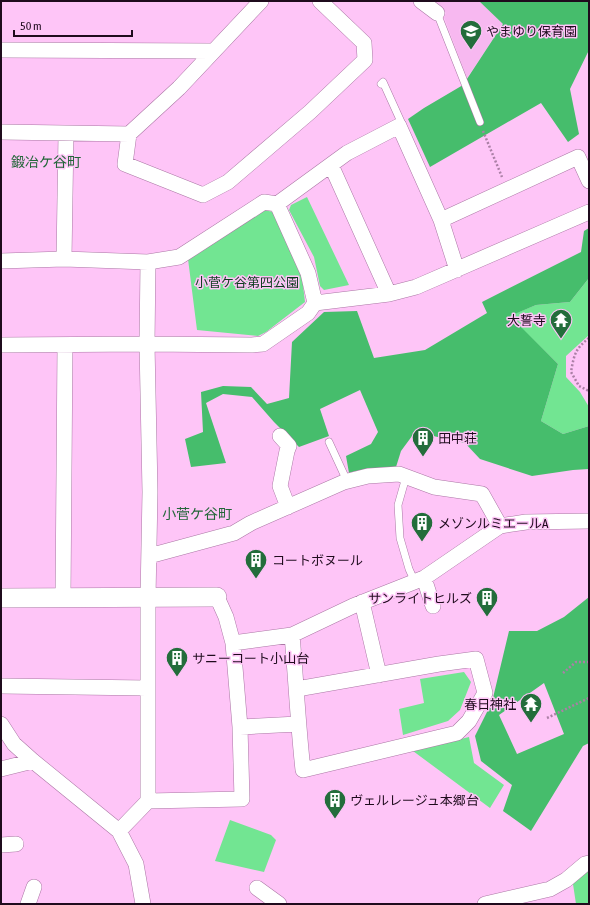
<svg xmlns="http://www.w3.org/2000/svg" width="590" height="905" viewBox="0 0 590 905" font-family="'Asap Condensed','Noto Sans JP',sans-serif">
  <rect width="100%" height="100%" fill="#fec5f7"/>
  <path fill="#f7b8f0" d="M 432,1 L 479,1 L 503,24 L 467,78 L 444,17 L 446,13 Z"/>
  <path fill="#72e592" d="M 307,197 L 349,285 L 324,290 L 320,286 L 314,257 L 289,210 L 291,205 Z
    M 263,210 L 274,212 L 302,277 L 305,302 L 266,332 L 258,336 L 197,330 L 188,259 Z
    M 589,278 L 589,335 L 566,356 L 566,377 L 580,392 L 589,407 L 589,426 L 563,434 L 541,421 L 558,364 L 509,316 L 536,305 L 570,302 Z
    M 464,672 L 471,682 L 460,710 L 448,721 L 403,735 L 399,709 L 424,703 L 420,679 Z
    M 469,737 L 474,763 L 504,785 L 490,808 L 413,751 Z
    M 230,820 L 271,835 L 276,840 L 264,872 L 215,861 Z
    M 589,869 L 589,904 L 576,904 L 573,884 Z"/>
  <path fill="#46bd6c" fill-rule="evenodd" d="M 479,1 L 589,1 L 589,50 L 570,89 L 579,134 L 568,142 L 541,103 L 430,167 L 408,119 L 424,108 L 463,85 L 503,24 Z
    M 589,228 L 589,278 L 570,302 L 536,305 L 510,316 L 558,364 L 541,421 L 563,434 L 589,426 L 589,469 L 573,470 L 532,476 L 480,459 L 465,443 L 415,432 L 401,451 L 396,467 L 356,471 L 349,473 L 346,456 L 371,444 L 378,432 L 360,390 L 320,409 L 329,436 L 299,447 L 274,422 L 252,397 L 223,394 L 206,403 L 226,463 L 191,467 L 185,439 L 203,432 L 201,392 L 223,386 L 251,387 L 267,404 L 289,398 L 292,342 L 324,312 L 357,311 L 374,358 L 425,350 L 487,313 L 482,302 L 581,252 L 584,231 Z
    M 589,597 L 589,743 L 583,746 L 531,831 L 503,811 L 512,785 L 481,761 L 475,736 L 492,702 L 509,631 L 537,631 L 564,617 ZM 544,683 L 564,734 L 517,754 L 499,715 Z"/>
  <g fill="none" stroke-linecap="round" stroke-linejoin="round">
    <g stroke="#ab77a5" stroke-width="8">
      <path id="service" d="M 437,13 L 480,122
        M 381,84 L 383,82 L 402,124 L 399,126
        M 329,442 L 347,481
        M 406,477 L 398,505 L 400,538 L 409,569 L 415,582"/>
    </g>
    <g stroke="#ab77a5" stroke-width="16">
      <path id="minor" d="M 421,1 L 437,13
        M 1,50 L 212,51
        M 1,132 L 129,134 L 179,88 L 261,1
        M 129,134 L 125,164 L 203,195 L 228,182 L 310,112 L 365,60 L 364,43 L 320,1
        M 331,165 L 389,294
        M 277,204 L 347,153 L 399,126 L 441,220 L 457,270
        M 441,220 L 578,157 L 589,181
        M 64,259 L 66,134
        M 1,261 L 64,259 L 148,262 L 179,257 L 264,202 L 277,204 L 308,273 L 315,303 L 308,313 L 263,344 L 252,345 L 147,344 L 1,345
        M 315,303 L 389,294 L 416,287 L 589,212
        M 280,436 L 289,446 L 287,451 L 280,486 L 288,507
        M 149,556 L 234,533 L 251,523 L 344,482 L 368,476 L 399,474 L 434,487 L 482,494 L 500,526
        M 424,578 L 433,606
        M 63,598 L 65,345
        M 362,602 L 379,675
        M 292,635 C 296,680 298,725 303,770 L 457,733 L 469,721 L 485,693 L 476,659 L 439,664 L 297,689
        M 233,643 L 292,635 L 353,606 L 424,578 L 500,526 L 526,522 L 589,521
        M 1,686 L 147,688
        M 1,724 L 14,744 L 33,761 L 119,831 L 136,864 L 143,904
        M 240,727 L 298,724
        M 1,769 L 33,761
        M 148,801 L 242,799 L 240,727 L 233,643 L 226,617 L 217,597
        M 119,831 L 148,801 L 148,598 L 150,492 L 147,344 L 148,262
        M 1,845 L 16,844
        M 257,888 L 279,904
        M 28,904 L 34,887
        M 485,904 L 550,889 L 566,880 L 585,864 L 589,863"/>
    </g>
    <g stroke="#ab77a5" stroke-width="20">
      <path id="tertiary" d="M 1,598 L 217,597"/>
    </g>
    <path stroke="#ab80a6" stroke-width="2.5" stroke-dasharray="2 2" stroke-linecap="butt" d="M 483,131 L 502,177
      M 589,338 C 575,349 574,355 571,372 L 579,386 L 589,391
      M 563,673 L 576,662 L 589,662
      M 547,718 L 589,698"/>
    <use href="#service" stroke="#fff" stroke-width="7"/>
    <use href="#minor" stroke="#fff" stroke-width="15"/>
    <use href="#tertiary" stroke="#fff" stroke-width="19"/>
  </g>
  <defs>
    <g id="school-pin" transform="scale(1.15)"><path d="M0 17L-7.5 6A9.5 9.5 0 1 1 7.5 6Z" fill="#236d3b" stroke="#fec5f7"/><path d="M0-5L7-2L0 1L-7-2ZM-4 1L0 2.5L4 1V4Q0 6-4 4Z" fill="#fff"/></g>
    <g id="temple-pin" transform="scale(1.15)"><path d="M0 17L-7.5 6A9.5 9.5 0 1 1 7.5 6Z" fill="#236d3b" stroke="#fec5f7"/><path d="M0-6L5-2H3V0L6.5 2.5H4V6H1.5V3h-3V6H-4V2.5H-6.5L-3 0V-2H-5Z" fill="#fff"/></g>
    <g id="building-pin" transform="scale(1.15)"><path d="M0 17L-7.5 6A9.5 9.5 0 1 1 7.5 6Z" fill="#236d3b" stroke="#fec5f7"/><path d="M-4-6H4V6H1V3H-1V6H-4ZM-2.5-4.3h1.7v1.8h-1.7ZM.8-4.3h1.7v1.8H.8ZM-2.5-1h1.7V.8h-1.7ZM.8-1h1.7V.8H.8Z" fill="#fff"/></g>
  </defs>
  <g fill-rule="evenodd">
    <use href="#school-pin" x="471" y="31"/>
    <use href="#temple-pin" x="561" y="320"/>
    <use href="#building-pin" x="423" y="438"/>
    <use href="#building-pin" x="422" y="523"/>
    <use href="#building-pin" x="256" y="560"/>
    <use href="#building-pin" x="487" y="598"/>
    <use href="#building-pin" x="177" y="658"/>
    <use href="#temple-pin" x="531" y="704"/>
    <use href="#building-pin" x="335" y="800"/>
  </g>
  <g text-anchor="middle" stroke-width="3" stroke-linejoin="round" paint-order="stroke">
    <g font-size="13" fill="#1f0b1d" stroke="#fec5f7" text-anchor="start">
      <text x="486" y="36">やまゆり保育園</text>
      <text x="546" y="325" text-anchor="end">大誓寺</text>
      <text x="438" y="443">田中荘</text>
      <text x="438" y="528">メゾンルミエールA</text>
      <text x="272" y="565">コートボヌール</text>
      <text x="472" y="603" text-anchor="end">サンライトヒルズ</text>
      <text x="192" y="663">サニーコート小山台</text>
      <text x="516" y="709" text-anchor="end">春日神社</text>
      <text x="350" y="805">ヴェルレージュ本郷台</text>
    </g>
    <g font-size="13" fill="#0b3c1c" stroke="#fec5f7">
      <text x="247" y="287">小菅ケ谷第四公園</text>
    </g>
    <g font-size="14" fill="#236639" stroke="#fec5f7">
      <text x="46" y="167">鍛冶ケ谷町</text>
      <text x="197" y="519">小菅ケ谷町</text>
    </g>
  </g>
  <rect width="590" height="905" fill="none" stroke="#1f0b1d" stroke-width="4"/>
  <path d="M14 30v6h118v-6" fill="none" stroke="#1f0b1d" stroke-width="2"/>
  <text x="20" y="30" font-size="12" fill="#1f0b1d" stroke="#fec5f7" stroke-width="3" paint-order="stroke">50 m</text>
</svg>
